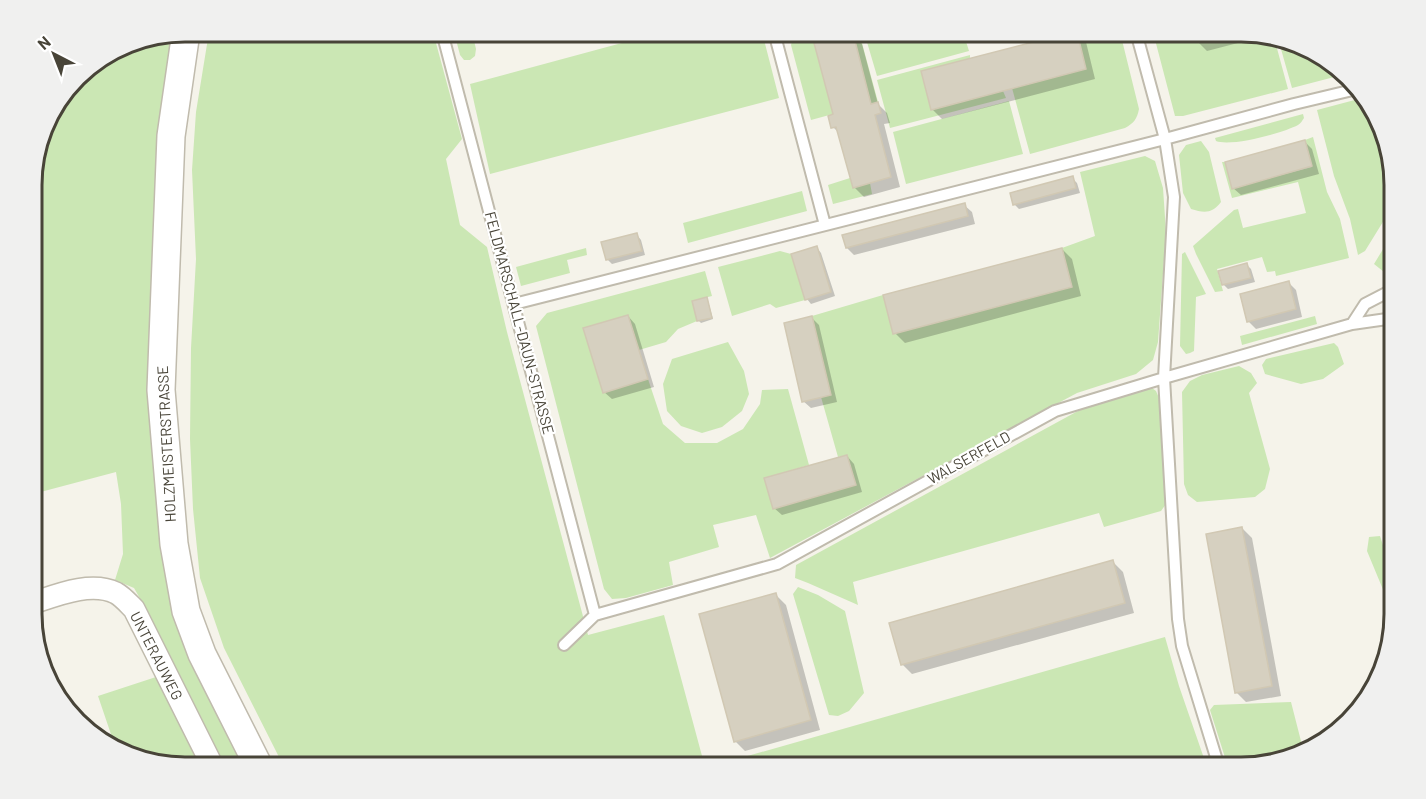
<svg xmlns="http://www.w3.org/2000/svg" width="1426" height="799" viewBox="0 0 1426 799" font-family="Barlow,sans-serif">
  <rect width="100%" height="100%" fill="#f5f3ea"/>
  <path fill="#cbe7b4" d="M 209,32 L 433,32 L 462,139 L 446,159 L 460,225 L 487,247 L 507,332 L 588,635 L 664,615 L 705,767 L 284,767 L 224,648 L 200,578 L 193,509 L 190,439 L 191,348 L 196,259 L 192,170 L 196,112 Z
    M 454,32 L 472,32 L 476,49 L 475,56 L 470,60 L 464,60 L 460,55 Z
    M 659,32 L 762,32 L 779,98 L 490,174 L 470,84 L 655,34 Z
    M 812,32 L 829,32 L 830,34 L 826,36 L 827,40 L 815,43 L 833,114 L 811,120 L 791,45 C 794,34 803,34 812,32 Z
    M 836,32 L 859,32 L 878,102 L 871,104 L 853,33 L 840,36 L 839,32 L 836,33 Z
    M 864,32 L 963,32 L 969,51 L 877,76 Z
    M 1077,32 L 1120,32 L 1139,109 C 1137,119 1134,123 1125,128 L 1030,154 L 1012,88 L 1086,69 Z
    M 1153,32 L 1193,32 L 1196,42 L 1235,32 L 1241,32 L 1275,41 L 1288,89 L 1183,116 L 1175,116 Z
    M 176,33 L 163,545 L 245,767 L 224,767 L 142,602 L 134,588 L 115,580 L 123,554 L 121,504 L 116,472 L 33,494 L 33,165 L 47,117 L 84,70 L 127,43 Z
    M 1279,42 L 1317,52 L 1342,75 L 1292,88 Z
    M 970,55 L 970,58 L 1003,91 L 1006,98 L 890,128 L 877,80 Z
    M 1366,97 L 1369,100 L 1394,175 L 1394,204 L 1365,251 L 1358,255 L 1350,219 L 1334,176 L 1317,110 Z
    M 1009,101 L 1023,154 L 906,184 L 893,132 Z
    M 1303,114 L 1304,118 C 1302,121 1301,123 1298,125 C 1283,133 1231,147 1216,141 L 1215,138 Z
    M 1313,137 L 1327,192 L 1340,219 L 1349,258 L 1276,276 L 1275,271 L 1267,272 L 1262,257 L 1217,269 L 1223,291 L 1215,292 L 1196,254 L 1193,246 L 1234,210 L 1238,209 L 1243,228 L 1306,213 L 1298,182 L 1232,198 L 1222,162 L 1225,162 L 1232,188 L 1312,167 L 1305,140 Z
    M 1201,141 L 1209,152 L 1221,202 C 1212,214 1204,213 1191,209 L 1183,193 L 1179,155 L 1186,145 Z
    M 1145,156 L 1155,161 L 1163,188 L 1166,232 L 1158,342 L 1153,360 L 1136,374 L 1077,393 L 770,558 L 756,515 L 713,525 L 719,547 L 669,562 L 673,585 L 626,598 L 612,599 L 604,589 L 536,326 L 547,313 L 705,271 L 712,296 L 692,301 L 697,321 L 678,329 L 666,342 L 639,350 L 628,315 L 583,328 L 603,393 L 648,379 L 663,424 L 685,443 L 717,443 L 743,429 L 760,404 L 762,390 L 788,389 L 809,465 L 765,478 L 773,508 L 856,485 L 847,455 L 838,457 L 821,397 L 830,395 L 812,316 L 883,295 L 893,333 L 1072,287 L 1062,248 L 1095,236 L 1080,172 Z
    M 850,178 L 853,188 L 870,183 L 872,194 L 833,204 L 828,185 Z
    M 802,191 L 807,211 L 688,243 L 683,223 Z
    M 1394,231 L 1394,280 L 1374,264 Z
    M 586,248 L 587,255 L 567,260 L 570,273 L 521,286 L 516,267 Z
    M 780,251 L 791,254 L 805,300 L 776,308 L 770,304 L 732,316 L 718,267 Z
    M 1185,252 L 1206,294 L 1196,297 L 1194,351 L 1190,353 L 1186,354 L 1180,346 L 1182,254 Z
    M 1315,316 L 1317,324 L 1242,345 L 1240,336 Z
    M 728,342 L 744,371 L 749,394 L 742,411 L 722,427 L 702,433 L 681,426 L 667,411 L 663,384 L 672,359 Z
    M 1334,343 L 1338,347 L 1344,364 L 1323,379 L 1301,384 L 1265,374 L 1262,365 L 1266,359 Z
    M 1239,366 L 1251,373 L 1257,383 L 1249,393 L 1270,469 L 1265,489 L 1255,497 L 1197,502 L 1188,495 L 1184,484 L 1182,392 L 1190,381 L 1202,375 Z
    M 1152,388 L 1156,391 L 1159,398 L 1166,504 L 1161,511 L 1104,527 L 1099,513 L 853,582 L 858,605 L 808,583 L 795,578 L 796,565 L 1076,412 L 1095,404 Z
    M 1380,536 L 1394,579 L 1394,616 L 1367,551 L 1369,537 Z
    M 798,587 L 818,595 L 845,611 L 864,693 L 849,711 L 838,716 L 829,715 L 793,594 Z
    M 1165,637 L 1179,686 L 1207,767 L 709,767 Z
    M 156,677 L 200,767 L 185,767 L 116,749 L 98,696 Z
    M 1291,702 L 1302,745 L 1301,752 L 1251,767 L 1228,767 L 1210,710 L 1214,705 Z"/>
  <path fill="#0003" d="M 1076,32 L 1086,42 L 1095,79 L 942,119 L 932,109 L 923,72 Z
    M 1194,32 L 1241,32 L 1261,37 L 1207,51 L 1197,41 Z
    M 839,34 L 842,37 L 852,34 L 862,44 L 878,104 L 887,113 L 890,123 L 884,124 L 900,187 L 864,197 L 854,187 L 840,134 L 833,127 L 835,115 L 829,41 Z
    M 1304,141 L 1312,149 L 1319,174 L 1241,195 L 1233,188 Z
    M 1072,178 L 1077,183 L 1080,193 L 1019,209 L 1014,204 Z
    M 964,205 L 972,212 L 975,224 L 854,255 L 847,248 Z
    M 637,235 L 641,240 L 645,255 L 612,264 L 607,259 Z
    M 817,248 L 821,253 L 835,296 L 811,304 L 807,299 Z
    M 1062,249 L 1072,259 L 1081,296 L 905,343 L 895,333 Z
    M 1247,265 L 1251,269 L 1255,282 L 1228,289 L 1223,284 Z
    M 1288,282 L 1296,290 L 1302,317 L 1256,329 L 1248,321 Z
    M 706,299 L 708,301 L 713,319 L 701,323 L 699,321 Z
    M 628,316 L 635,324 L 654,387 L 612,399 L 604,392 Z
    M 812,318 L 819,325 L 837,402 L 811,408 L 803,401 Z
    M 847,456 L 854,464 L 862,492 L 782,515 L 774,508 Z
    M 1242,528 L 1252,538 L 1281,696 L 1246,702 L 1236,692 Z
    M 1113,562 L 1123,572 L 1134,613 L 912,674 L 902,664 Z
    M 776,595 L 786,605 L 820,730 L 745,751 L 735,741 Z"/>
  <path fill="#d6d0c0" stroke="#d1c8b3" stroke-width="1.5" d="M 839,32 L 840,36 L 853,33 L 871,104 L 878,102 L 881,113 L 875,115 L 891,177 L 853,188 L 836,127 L 831,128 L 828,116 L 833,114 L 814,43 L 827,40 L 826,36 Z
    M 1072,32 L 1077,32 L 1086,69 L 931,110 L 921,71 Z
    M 1193,32 L 1235,32 L 1196,42 Z
    M 1305,140 L 1312,166 L 1232,189 L 1225,162 Z
    M 1073,176 L 1076,188 L 1013,205 L 1010,193 Z
    M 965,203 L 968,216 L 846,248 L 842,235 Z
    M 637,233 L 642,251 L 606,260 L 601,242 Z
    M 817,246 L 831,292 L 805,300 L 791,254 Z
    M 1062,248 L 1072,287 L 893,334 L 883,295 Z
    M 1247,263 L 1251,278 L 1222,285 L 1218,271 Z
    M 1289,281 L 1296,309 L 1247,322 L 1240,294 Z
    M 707,297 L 712,318 L 697,321 L 692,301 Z
    M 628,315 L 648,379 L 603,393 L 583,328 Z
    M 812,316 L 831,395 L 802,402 L 784,323 Z
    M 847,455 L 856,485 L 773,509 L 764,478 Z
    M 1242,527 L 1272,686 L 1235,693 L 1206,534 Z
    M 1113,560 L 1125,603 L 901,665 L 889,623 Z
    M 776,593 L 811,720 L 734,742 L 699,614 Z"/>
  <g fill="none" stroke-linecap="round" stroke-linejoin="round">
    <g stroke="#c0bbad" stroke-width="14">
      <path id="service" d="M 442,32 L 595,615
        M 774,32 L 825,225
        M 514,304 L 1165,139 L 1294,104 L 1357,89
        M 1352,324 L 1394,318
        M 564,645 L 595,615 L 777,564 L 1055,411 L 1164,378 L 1174,197 L 1165,139 L 1136,32
        M 1219,767 L 1182,646 L 1178,619 L 1164,378 L 1352,324 L 1365,304 L 1394,289"/>
    </g>
    <g stroke="#c0bbad" stroke-width="24">
      <path id="minor" d="M 33,603 C 57,595 91,581 116,593 C 123,597 128,603 134,609 L 213,767"/>
    </g>
    <g stroke="#c0bbad" stroke-width="30">
      <path id="tertiary" d="M 186,32 L 171,136 L 161,390 L 174,544 L 186,611 L 202,654 L 259,767"/>
    </g>
    <use href="#service" stroke="#fff" stroke-width="10"/>
    <use href="#minor" stroke="#fff" stroke-width="21"/>
    <use href="#tertiary" stroke="#fff" stroke-width="27"/>
  </g>
  <g text-anchor="middle" stroke-width="4.5" stroke-linejoin="round" paint-order="stroke">
    <g font-size="15" fill="#484438" stroke="#fff">
      <text transform="translate(519 323) rotate(75)" y="5">FELDMARSCHALL-DAUN-STRASSE</text>
      <text transform="translate(167 444) rotate(-93)" y="5">HOLZMEISTERSTRASSE</text>
      <text transform="translate(969 458) rotate(-29)" y="5">WALSERFELD</text>
      <text transform="translate(156 656) rotate(63)" y="5">UNTERAUWEG</text>
    </g>
  </g>
  <path d="M0 0H1426V799H0ZM185 42H1241A143 143 0 0 1 1384 185V614A143 143 0 0 1 1241 757H185A143 143 0 0 1 42 614V185A143 143 0 0 1 185 42Z" fill="#f0f0ef" fill-rule="evenodd"/>
  <path fill="none" stroke="#484438" stroke-width="3" d="M185 42H1241A143 143 0 0 1 1384 185V614A143 143 0 0 1 1241 757H185A143 143 0 0 1 42 614V185A143 143 0 0 1 185 42Z"/>
  <g transform="translate(54 54) rotate(318)" stroke="#ffffff" stroke-width="4.5" paint-order="stroke">
  <path d="M0-4.5L10 22L0 15L-10 22Z" fill="#484438"/>
  <text y="-9" font-size="16" font-weight="bold" text-anchor="middle" fill="#484438">N</text>
  </g>
</svg>
